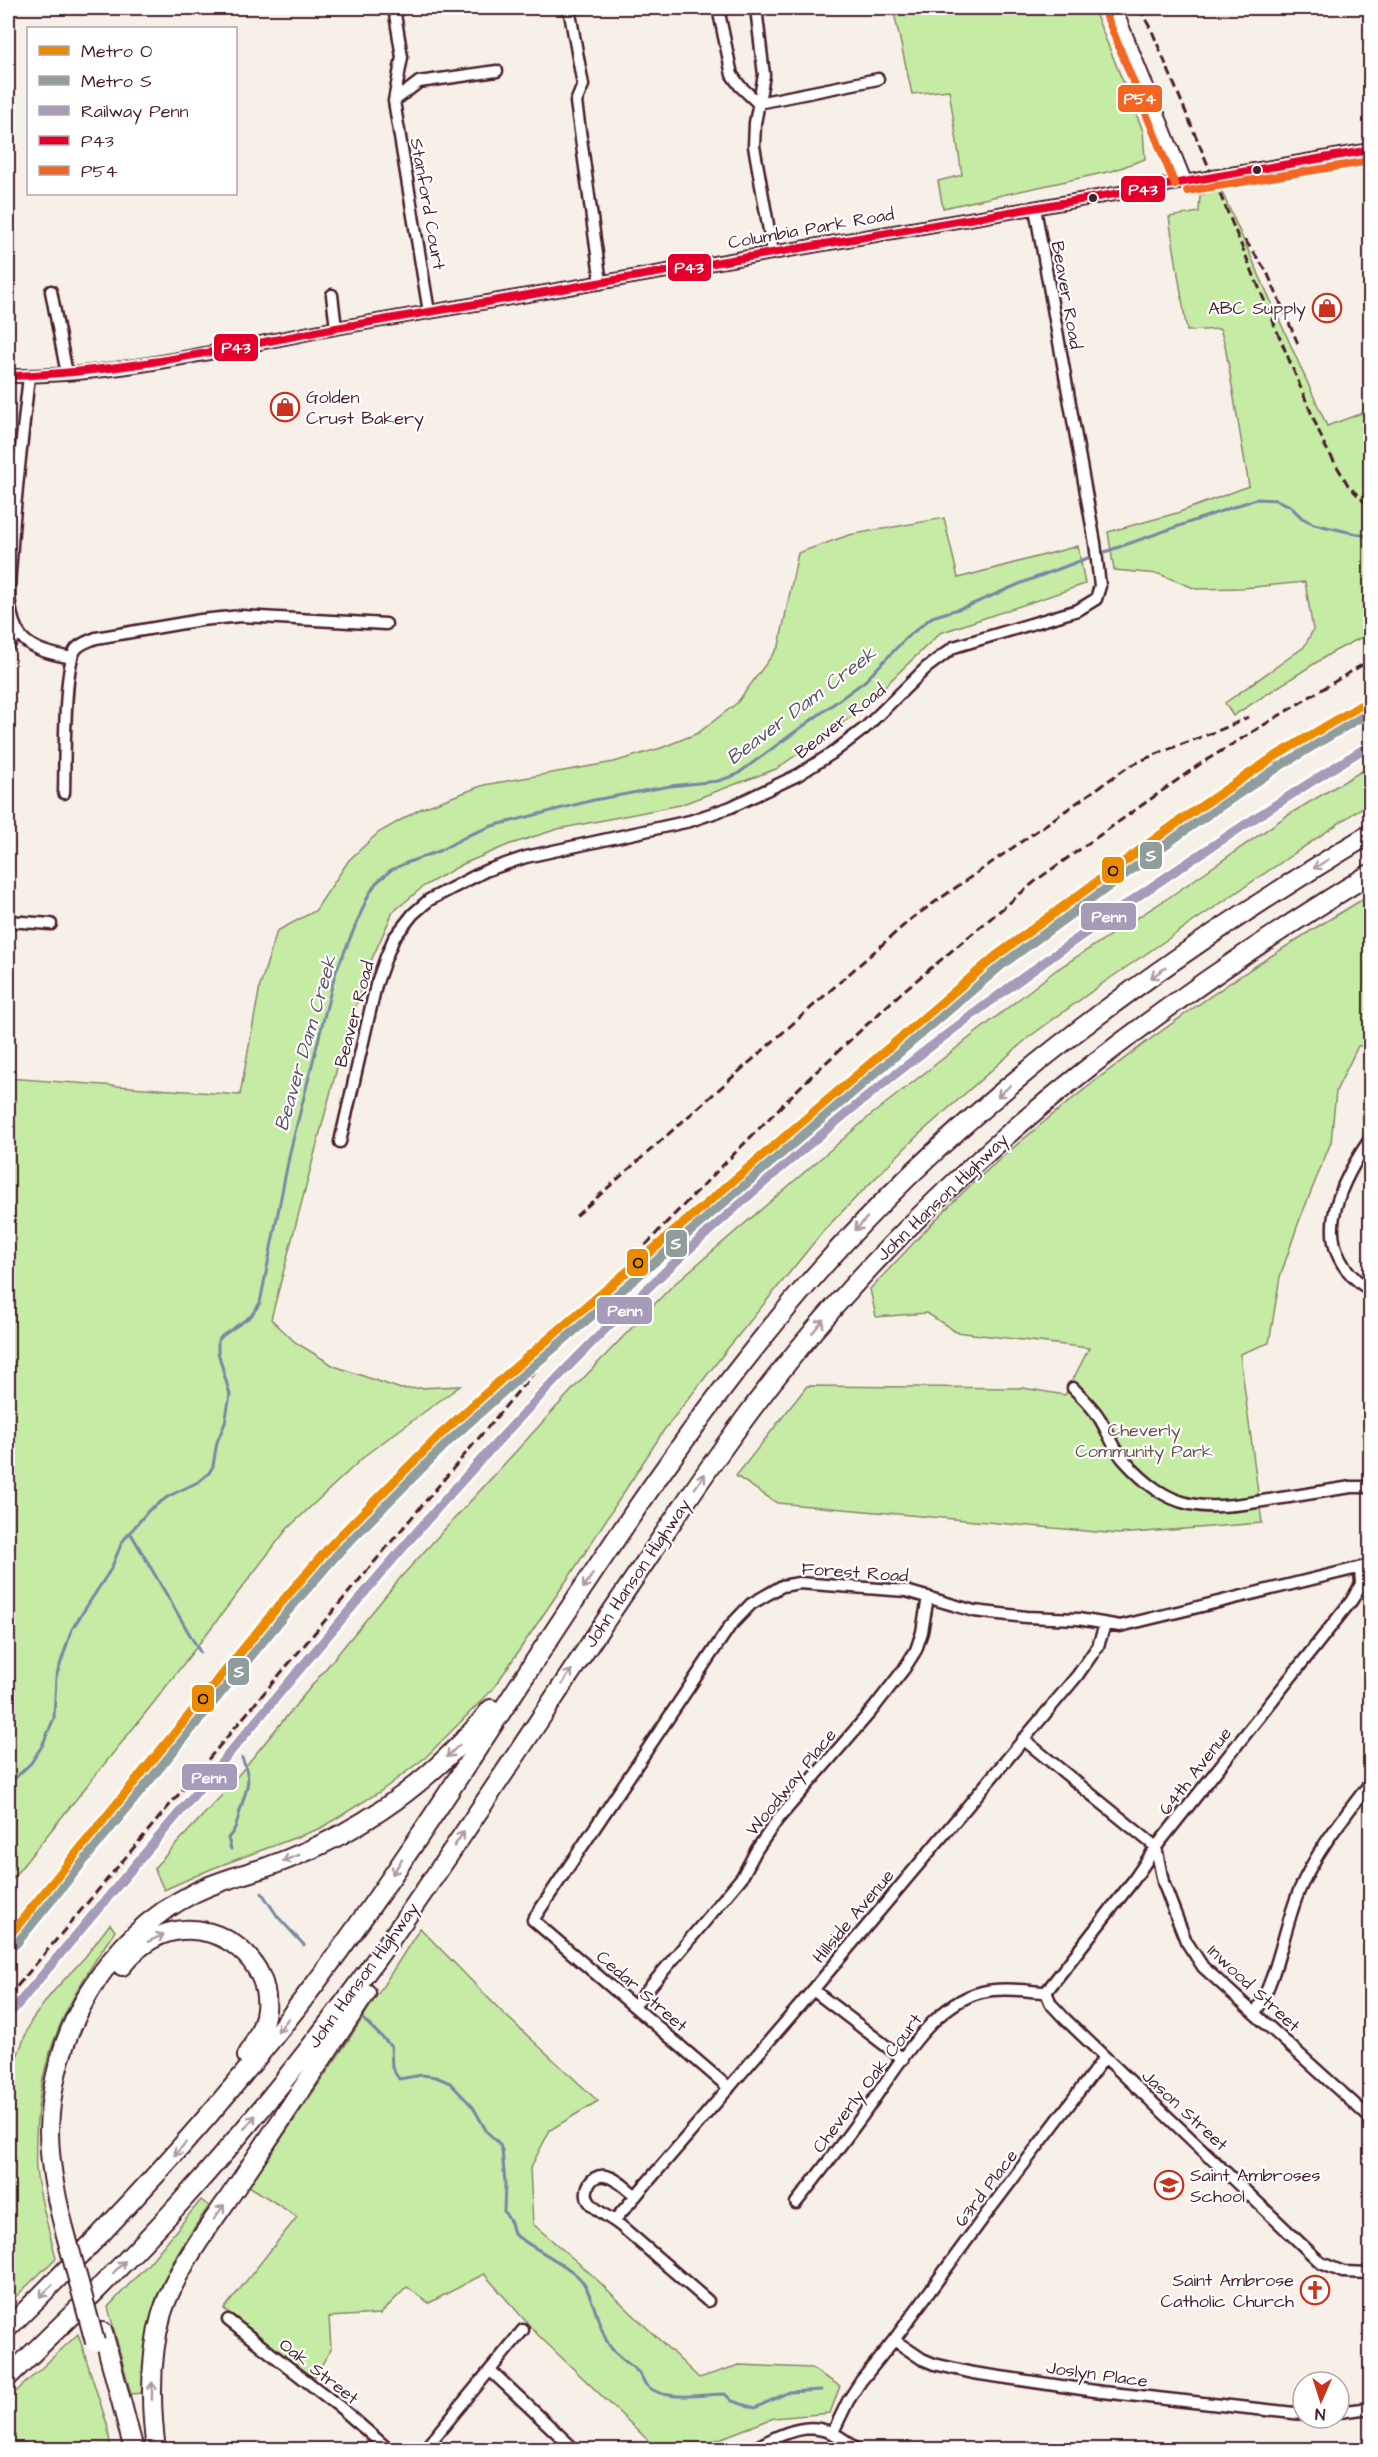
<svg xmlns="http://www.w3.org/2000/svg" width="1378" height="2457" viewBox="0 0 1378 2457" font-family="'Architects Daughter',sans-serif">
  <rect width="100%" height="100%" fill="#f7f0e8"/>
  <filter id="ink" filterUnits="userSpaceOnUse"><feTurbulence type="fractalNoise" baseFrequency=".0167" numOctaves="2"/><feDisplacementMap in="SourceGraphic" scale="12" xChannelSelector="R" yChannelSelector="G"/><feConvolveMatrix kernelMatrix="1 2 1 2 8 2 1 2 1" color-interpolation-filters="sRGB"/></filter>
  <g filter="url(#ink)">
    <path fill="#c5eba5" stroke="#888568" stroke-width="1.5" d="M 893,8 L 1093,8 L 1143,131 L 1145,159 L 1112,171 L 943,208 L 938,181 L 962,175 L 949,90 L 912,94 Z
      M 1221,190 L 1327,426 L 1370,410 L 1370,633 L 1331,653 L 1233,716 L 1225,703 L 1304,647 L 1313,630 L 1305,582 L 1243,588 L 1196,589 L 1159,574 L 1114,570 L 1108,532 L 1177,513 L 1249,486 L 1225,345 L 1220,329 L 1187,331 L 1169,217 L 1199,212 L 1200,195 Z
      M 944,518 L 958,578 L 1078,546 L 1085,584 L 940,633 L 858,712 L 776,769 L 680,805 L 558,829 L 508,845 L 461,865 L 424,886 L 393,912 L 367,970 L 337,1068 L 271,1319 L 295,1342 L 334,1366 L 401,1389 L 460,1386 L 368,1453 L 287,1529 L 155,1701 L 8,1884 L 8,1078 L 240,1095 L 260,986 L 277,931 L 315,911 L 349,860 L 378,833 L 420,809 L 484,785 L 614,762 L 661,748 L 698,733 L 737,703 L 779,646 L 798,553 L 849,535 Z
      M 1370,766 L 1370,802 L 1106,981 L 1029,1037 L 915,1138 L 825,1229 L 729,1347 L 664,1430 L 577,1565 L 493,1689 L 426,1757 L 381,1791 L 321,1828 L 211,1869 L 164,1890 L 154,1868 L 222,1795 L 401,1577 L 572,1390 L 672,1286 L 871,1115 L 1056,970 L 1165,900 L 1288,815 Z
      M 1370,895 L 1370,1045 L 1358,1046 L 1336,1091 L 1331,1142 L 1298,1224 L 1280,1277 L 1269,1343 L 1240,1354 L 1262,1523 L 1118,1534 L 777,1503 L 736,1476 L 807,1386 L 1023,1388 L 1065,1395 L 1089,1348 L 956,1332 L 927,1313 L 876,1317 L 870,1289 C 904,1254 938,1215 974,1182 C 1097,1072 1228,978 1370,895 Z
      M 110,1924 L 115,1931 C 69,1997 38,2054 36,2137 C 36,2147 35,2158 36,2169 C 39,2198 49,2229 56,2258 L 8,2304 L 8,2106 L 16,2059 L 31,2021 L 51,1994 L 85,1957 Z
      M 420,1928 L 502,2012 L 598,2101 L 550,2130 L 530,2169 L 533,2224 L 591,2274 L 699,2378 L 739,2365 L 811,2368 L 840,2386 L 830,2413 L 774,2418 L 709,2443 L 650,2442 L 538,2335 L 484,2274 L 429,2303 L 407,2287 L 380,2314 L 329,2317 L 331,2349 L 314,2378 L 224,2309 L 297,2217 L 249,2186 L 344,2047 Z
      M 201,2200 L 209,2206 C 188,2236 167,2267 155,2302 C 146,2332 144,2363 143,2393 L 131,2394 L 108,2307 L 150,2262 Z
      M 78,2334 L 107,2424 L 111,2449 L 8,2449 L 8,2399 Z"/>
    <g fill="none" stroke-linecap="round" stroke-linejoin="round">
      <path stroke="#7987a5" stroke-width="3" d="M 1099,554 L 1256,499 L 1276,500 L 1290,506 L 1302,518 L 1314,524 L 1370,537
        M 8,1208 L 13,1211
        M 130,1532 L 200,1652
        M 8,1785 L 31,1763 L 42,1746 L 54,1718 L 56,1677 L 72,1629 L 111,1569 L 122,1542 L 149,1510 L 169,1496 L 198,1482 L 209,1473 L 213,1466 L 217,1442 L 225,1423 L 230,1395 L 218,1352 L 218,1341 L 222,1336 L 251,1316 L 260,1303 L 290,1152 L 335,974 L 368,896 L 376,883 L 391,870 L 406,863 L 439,851 L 469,835 L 492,826 L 594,800 L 670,786 L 718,781 L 736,775 L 865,681 L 905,639 L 932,617 L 968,606 L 1024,582 L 1093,556
        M 231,1849 L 228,1838 C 236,1830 237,1822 240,1811 C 246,1787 253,1784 242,1758
        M 262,1893 L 278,1917 L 304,1945
        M 364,2020 L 391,2046 L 392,2068 L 399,2079 L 422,2075 L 436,2077 L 450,2083 L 473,2107 L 487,2132 L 499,2143 L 502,2150 L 505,2183 L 504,2211 L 511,2223 L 514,2234 C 530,2247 571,2266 582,2281 C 595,2299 597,2325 609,2345 C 616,2357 630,2363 639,2373 C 642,2376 643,2381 646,2385 C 665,2403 702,2394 725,2394 L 732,2401 L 755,2408 L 789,2392 L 821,2390"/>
      <g stroke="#4a1f2b" stroke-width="15">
        <path id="minor" d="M 394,8 L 402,57 L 394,101 L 419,82 L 497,71
          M 569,8 L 583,85 L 576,102 L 601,283
          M 718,8 L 732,75 L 740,86 L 758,103 L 878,79
          M 756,8 L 764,75 L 755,123 L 754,146 L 773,253
          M 394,101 L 429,312
          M 51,291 L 67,374
          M 332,295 L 336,328
          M 29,376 C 23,432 16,488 12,544 C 11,571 4,604 17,630 C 27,650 52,654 72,658
          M 8,646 L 18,632
          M 64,793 C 65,767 63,666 76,649 C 81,643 89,641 96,638 L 201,620 L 241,616 L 386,624
          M 8,921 L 51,924
          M 1370,1139 C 1336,1189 1307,1250 1370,1290
          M 340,1142 L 376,985 L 386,957 L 394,938 L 413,914 L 429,900 L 485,871 L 526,857 L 690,821 L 731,807 L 798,775 L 831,754 L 865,728 L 926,668 L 954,647 L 1078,610 L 1096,599 L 1100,586 L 1095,543 L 1035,208
          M 1073,1388 C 1083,1398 1093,1407 1100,1419 C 1108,1432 1113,1447 1123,1459 C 1171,1513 1203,1511 1269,1500 C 1296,1496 1324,1491 1351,1487 L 1370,1487
          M 1023,1739 L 1156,1847 L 1163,1882 L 1178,1921 L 1186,1941 L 1203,1967 L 1370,2118
          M 813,1990 L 903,2059
          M 1046,1992 L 1133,1881 L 1156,1847 L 1352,1600 L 1361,1584 L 1360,1568
          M 1046,1992 L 1051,2004 L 1065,2019 L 1321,2263 L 1343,2272 L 1370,2273
          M 634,2006 L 742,1877 L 757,1849 L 778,1819 L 873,1709 L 904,1669 L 916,1650 L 922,1632 L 928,1597
          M 1255,2013 C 1278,1977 1283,1930 1299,1891 C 1316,1851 1344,1817 1370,1783
          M 728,2087 L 533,1920 L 730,1626 L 751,1604 L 782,1586 L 799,1583 L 906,1591 L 974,1611 L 1026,1617 L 1078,1619 L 1120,1626 L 1370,1565
          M 636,2196 C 627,2189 617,2178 605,2176 C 590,2174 581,2193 591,2204 C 599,2213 611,2218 621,2226 C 650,2251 679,2276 708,2301
          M 796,2203 C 819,2174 841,2145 863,2115 C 892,2075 930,2004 982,1992 C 1002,1987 1025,1991 1046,1992
          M 614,2221 L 813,1990 L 1077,1676 L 1098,1646 L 1105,1625
          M 228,2320 L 341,2408 L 389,2450
          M 894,2340 L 922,2359 L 934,2364 L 973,2373 L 1102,2392 L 1303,2414
          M 490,2370 L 575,2450
          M 1339,2412 L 1370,2408
          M 833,2432 L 848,2401 L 861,2381 L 894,2340 L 984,2217 L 1105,2057
          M 424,2450 L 523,2330
          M 752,2450 C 790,2428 821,2415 856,2450"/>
      </g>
      <g stroke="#4a1f2b" stroke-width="16">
        <path id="tertiary" d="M 1115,8 L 1185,181
          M 8,376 C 118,377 228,348 336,328 L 1370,150"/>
      </g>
      <g stroke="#4a1f2b" stroke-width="22">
        <path id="motorway" d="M 122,1966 C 136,1948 153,1935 175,1931 C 221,1922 271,1961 266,2010 C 264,2027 255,2041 247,2056
          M 63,2224 C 55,2193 49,2162 49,2130 C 52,2033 106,1937 194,1893 C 217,1881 242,1875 267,1867 C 292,1858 318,1847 342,1834 C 399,1803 450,1760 491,1709
          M 8,2328 C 118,2220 222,2107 315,1984 C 489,1751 626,1491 818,1272 C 973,1094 1169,955 1370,834
          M 103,2332 L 134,2450
          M 8,2377 C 70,2317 131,2258 188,2194 C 262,2112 329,2025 393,1936 C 480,1813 561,1685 646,1561 C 705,1472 765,1385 836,1305 C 988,1131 1174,994 1370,874
          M 156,2450 C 150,2404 149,2358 162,2313 C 178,2264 213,2222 241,2180 C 283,2118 324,2055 366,1993"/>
      </g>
      <use href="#minor" stroke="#fff" stroke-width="10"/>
      <use href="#tertiary" stroke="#fff" stroke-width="12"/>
      <use href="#motorway" stroke="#fff" stroke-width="18"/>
      <path stroke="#4a1f2b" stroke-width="3" stroke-dasharray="9 4.5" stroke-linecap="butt" d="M 1139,8 L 1152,31 L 1325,446 L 1348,485 L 1370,508
        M 1245,240 L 1267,272 L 1299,346
        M 576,1216 L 911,919 L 1125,769 C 1164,747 1208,738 1248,717
        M 8,1997 L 520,1389 L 661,1228 L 805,1082 L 901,993 L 1038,879 L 1200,764 L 1370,660"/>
      <g stroke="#4a1f2b" stroke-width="22" stroke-linecap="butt">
        <path id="motorway-bridge" d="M 63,2224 L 95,2342"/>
      </g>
      <use href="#motorway-bridge" stroke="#fff" stroke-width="18"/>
      <g stroke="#fff" stroke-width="12">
        <path id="bus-1" d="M 8,376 C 120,373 227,349 336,328 L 1370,150"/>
      </g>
      <g stroke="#fff" stroke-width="12">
        <path id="bus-2" d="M 1105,12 L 1175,185
          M 1187,191 L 1370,161"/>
      </g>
      <use href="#bus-1" stroke="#e4002b" stroke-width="8"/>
      <use href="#bus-2" stroke="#f26522" stroke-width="8"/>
      <g stroke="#fff" stroke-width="14">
        <path id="rail-1" d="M 8,2016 C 93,1915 178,1814 263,1713 C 380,1573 497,1434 628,1307 C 852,1090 1106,909 1370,745"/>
      </g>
      <use href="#rail-1" stroke="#a69bb9" stroke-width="9"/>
      <g stroke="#fff" stroke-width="14">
        <path id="metro-1" d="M 8,1937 L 280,1604 L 332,1544 L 442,1433 L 504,1377 L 996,956 L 1181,820 L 1274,757 L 1370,700"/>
      </g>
      <g stroke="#fff" stroke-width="14">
        <path id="metro-2" d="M 16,1944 L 288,1611 L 340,1551 L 449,1441 L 511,1385 L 1003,964 L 1187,829 L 1280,766 L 1370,712"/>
      </g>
      <use href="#metro-1" stroke="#ed8b00" stroke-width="9"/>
      <use href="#metro-2" stroke="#919d9d" stroke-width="9"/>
    </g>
    <defs><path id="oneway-shaft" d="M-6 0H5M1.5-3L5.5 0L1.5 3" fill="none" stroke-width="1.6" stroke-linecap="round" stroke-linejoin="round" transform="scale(1.5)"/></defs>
    <g stroke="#ae9aa0">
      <use href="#oneway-shaft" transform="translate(1321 864) rotate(148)"/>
      <use href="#oneway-shaft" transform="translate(1158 973) rotate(145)"/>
      <use href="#oneway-shaft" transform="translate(1004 1091) rotate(139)"/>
      <use href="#oneway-shaft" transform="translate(861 1224) rotate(133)"/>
      <use href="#oneway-shaft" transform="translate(818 1326) rotate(-50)"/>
      <use href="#oneway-shaft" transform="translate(700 1481) rotate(-55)"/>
      <use href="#oneway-shaft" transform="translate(588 1581) rotate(124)"/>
      <use href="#oneway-shaft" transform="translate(567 1677) rotate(-56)"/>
      <use href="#oneway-shaft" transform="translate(453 1751) rotate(136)"/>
      <use href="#oneway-shaft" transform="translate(459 1839) rotate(-56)"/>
      <use href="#oneway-shaft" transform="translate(291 1858) rotate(159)"/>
      <use href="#oneway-shaft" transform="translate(397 1867) rotate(124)"/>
      <use href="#oneway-shaft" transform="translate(156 1938) rotate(-25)"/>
      <use href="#oneway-shaft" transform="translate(283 2025) rotate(128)"/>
      <use href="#oneway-shaft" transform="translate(250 2122) rotate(-50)"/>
      <use href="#oneway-shaft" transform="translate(180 2149) rotate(131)"/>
      <use href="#oneway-shaft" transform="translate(219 2212) rotate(-55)"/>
      <use href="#oneway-shaft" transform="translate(119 2267) rotate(-46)"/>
      <use href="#oneway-shaft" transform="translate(46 2291) rotate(136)"/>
      <use href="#oneway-shaft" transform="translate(152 2391) rotate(-89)"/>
    </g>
  </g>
  <defs>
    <g id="shop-ring" transform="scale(1.5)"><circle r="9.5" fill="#fff" stroke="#c8321e" stroke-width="1.5"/><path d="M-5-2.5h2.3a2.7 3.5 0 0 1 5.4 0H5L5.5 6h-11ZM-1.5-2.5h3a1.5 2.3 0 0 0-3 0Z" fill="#c8321e"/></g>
    <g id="school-ring" transform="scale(1.5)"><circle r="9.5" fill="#fff" stroke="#c8321e" stroke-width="1.5"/><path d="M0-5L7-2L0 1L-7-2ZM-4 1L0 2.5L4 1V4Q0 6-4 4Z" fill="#c8321e"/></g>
    <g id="church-ring" transform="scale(1.5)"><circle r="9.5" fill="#fff" stroke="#c8321e" stroke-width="1.5"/><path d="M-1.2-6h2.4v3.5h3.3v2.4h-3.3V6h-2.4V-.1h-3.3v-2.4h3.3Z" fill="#c8321e"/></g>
  </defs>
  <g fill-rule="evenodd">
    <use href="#shop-ring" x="1327" y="308"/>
    <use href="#shop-ring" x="285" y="407"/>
    <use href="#school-ring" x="1169" y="2185"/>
    <use href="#church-ring" x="1315" y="2290"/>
  </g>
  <g fill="#4a1f2b" stroke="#fff" stroke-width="2">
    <circle cx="1257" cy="170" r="5"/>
    <circle cx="1093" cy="198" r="5"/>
  </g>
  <g text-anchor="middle" stroke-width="4.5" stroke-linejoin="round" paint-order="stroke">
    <g font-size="18" fill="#4a1f2b" stroke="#fff">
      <text transform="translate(428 204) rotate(80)" y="6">Stanford Court</text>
      <text transform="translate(811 228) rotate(-10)" y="6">Columbia Park Road</text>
      <text transform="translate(1067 295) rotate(80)" y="6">Beaver Road</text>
      <text transform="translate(840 721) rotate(-38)" y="6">Beaver Road</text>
      <text transform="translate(354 1014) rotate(-75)" y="6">Beaver Road</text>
      <text transform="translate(942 1197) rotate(-44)" y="6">John Hanson Highway</text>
      <text transform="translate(855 1572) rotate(4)" y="6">Forest Road</text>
      <text transform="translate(637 1573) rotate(-56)" y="6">John Hanson Highway</text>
      <text transform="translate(1195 1771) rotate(-52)" y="6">64th Avenue</text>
      <text transform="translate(791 1782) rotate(-51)" y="6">Woodway Place</text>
      <text transform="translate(853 1916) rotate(-50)" y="6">Hillside Avenue</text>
      <text transform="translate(363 1975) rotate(-54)" y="6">John Hanson Highway</text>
      <text transform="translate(1254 1988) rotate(43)" y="6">Inwood Street</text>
      <text transform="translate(642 1991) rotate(41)" y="6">Cedar Street</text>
      <text transform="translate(867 2083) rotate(-53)" y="6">Cheverly Oak Court</text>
      <text transform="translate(1185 2110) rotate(43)" y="6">Jason Street</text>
      <text transform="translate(986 2188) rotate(-53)" y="6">63rd Place</text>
      <text transform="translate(319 2371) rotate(38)" y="6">Oak Street</text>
      <text transform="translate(1097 2374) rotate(8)" y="6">Joslyn Place</text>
    </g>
    <g font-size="18" fill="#4a1f2b" stroke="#fff" text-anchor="end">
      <text x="1306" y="314">ABC Supply</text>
      <text x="306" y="403" text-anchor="start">Golden<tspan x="306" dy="21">Crust Bakery</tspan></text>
      <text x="1190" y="2181" text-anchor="start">Saint Ambroses<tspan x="1190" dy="21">School</tspan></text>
      <text x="1294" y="2286">Saint Ambrose<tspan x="1294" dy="21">Catholic Church</tspan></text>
    </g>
    <g font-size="18" fill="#69524a" stroke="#fff">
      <text x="1144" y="1436">Cheverly<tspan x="1144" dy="21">Community Park</tspan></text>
    </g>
    <g font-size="20" font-style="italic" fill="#615368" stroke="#fff">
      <text transform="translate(801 705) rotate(-37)" y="7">Beaver Dam Creek</text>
      <text transform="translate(305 1043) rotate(-74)" y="7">Beaver Dam Creek</text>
    </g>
  </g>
  <g stroke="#fff" stroke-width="2">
    <rect x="1117" y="84" width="46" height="29" rx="6" fill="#f26522"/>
    <rect x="1120" y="175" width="46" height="28" rx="6" fill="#e4002b"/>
    <rect x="667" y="253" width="45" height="29" rx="6" fill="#e4002b"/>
    <rect x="213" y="333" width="46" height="29" rx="6" fill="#e4002b"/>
    <rect x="1139" y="841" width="24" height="29" rx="6" fill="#919d9d"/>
    <rect x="1101" y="856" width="24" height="28" rx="6" fill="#ed8b00"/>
    <rect x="1080" y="902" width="57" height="29" rx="6" fill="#a69bb9"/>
    <rect x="665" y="1229" width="23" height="29" rx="6" fill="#919d9d"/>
    <rect x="626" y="1248" width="23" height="29" rx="6" fill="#ed8b00"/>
    <rect x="596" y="1296" width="57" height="29" rx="6" fill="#a69bb9"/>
    <rect x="227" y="1657" width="23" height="29" rx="6" fill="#919d9d"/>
    <rect x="191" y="1684" width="24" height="29" rx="6" fill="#ed8b00"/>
    <rect x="181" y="1763" width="57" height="28" rx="6" fill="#a69bb9"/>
  </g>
  <g font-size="16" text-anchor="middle" font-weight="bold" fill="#fff">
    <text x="1140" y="104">P54</text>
    <text x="1143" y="195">P43</text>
    <text x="689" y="273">P43</text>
    <text x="236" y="353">P43</text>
    <text x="1151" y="861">S</text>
    <text x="1109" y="922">Penn</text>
    <text x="676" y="1249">S</text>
    <text x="625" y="1316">Penn</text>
    <text x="239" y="1677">S</text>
    <text x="209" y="1783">Penn</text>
  </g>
  <g font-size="16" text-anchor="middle" font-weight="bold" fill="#111">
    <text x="1113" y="876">O</text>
    <text x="638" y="1268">O</text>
    <text x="203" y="1704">O</text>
  </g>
  <rect width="1378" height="2457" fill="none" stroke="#fff" stroke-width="30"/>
  <rect x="15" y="15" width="1348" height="2427" fill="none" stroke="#4a1f2b" stroke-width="2" filter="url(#ink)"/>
  <rect x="27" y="27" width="210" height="168" fill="#ffffff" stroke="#b7a5aa" stroke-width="1.5"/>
  <rect x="39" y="46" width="30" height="9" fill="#ed8b00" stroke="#b7a5aa" stroke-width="1.5"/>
  <text x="81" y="57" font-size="18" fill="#4a1f2b">Metro O</text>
  <rect x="39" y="76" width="30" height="9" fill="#919d9d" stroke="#b7a5aa" stroke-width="1.5"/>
  <text x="81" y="87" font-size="18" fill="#4a1f2b">Metro S</text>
  <rect x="39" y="106" width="30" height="9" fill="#a69bb9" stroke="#b7a5aa" stroke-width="1.5"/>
  <text x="81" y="117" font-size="18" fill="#4a1f2b">Railway Penn</text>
  <rect x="39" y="136" width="30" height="9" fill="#e4002b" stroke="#b7a5aa" stroke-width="1.5"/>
  <text x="81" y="147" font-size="18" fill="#4a1f2b">P43</text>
  <rect x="39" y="166" width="30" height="9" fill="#f26522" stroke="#b7a5aa" stroke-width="1.5"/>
  <text x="81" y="177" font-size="18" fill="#4a1f2b">P54</text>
  <g transform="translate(1321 2400) rotate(183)"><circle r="28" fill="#ffffff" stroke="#b7a5aa" stroke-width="1.5"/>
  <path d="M0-4.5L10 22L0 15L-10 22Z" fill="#c8321e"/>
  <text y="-9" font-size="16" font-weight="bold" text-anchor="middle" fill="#4a1f2b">N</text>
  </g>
</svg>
